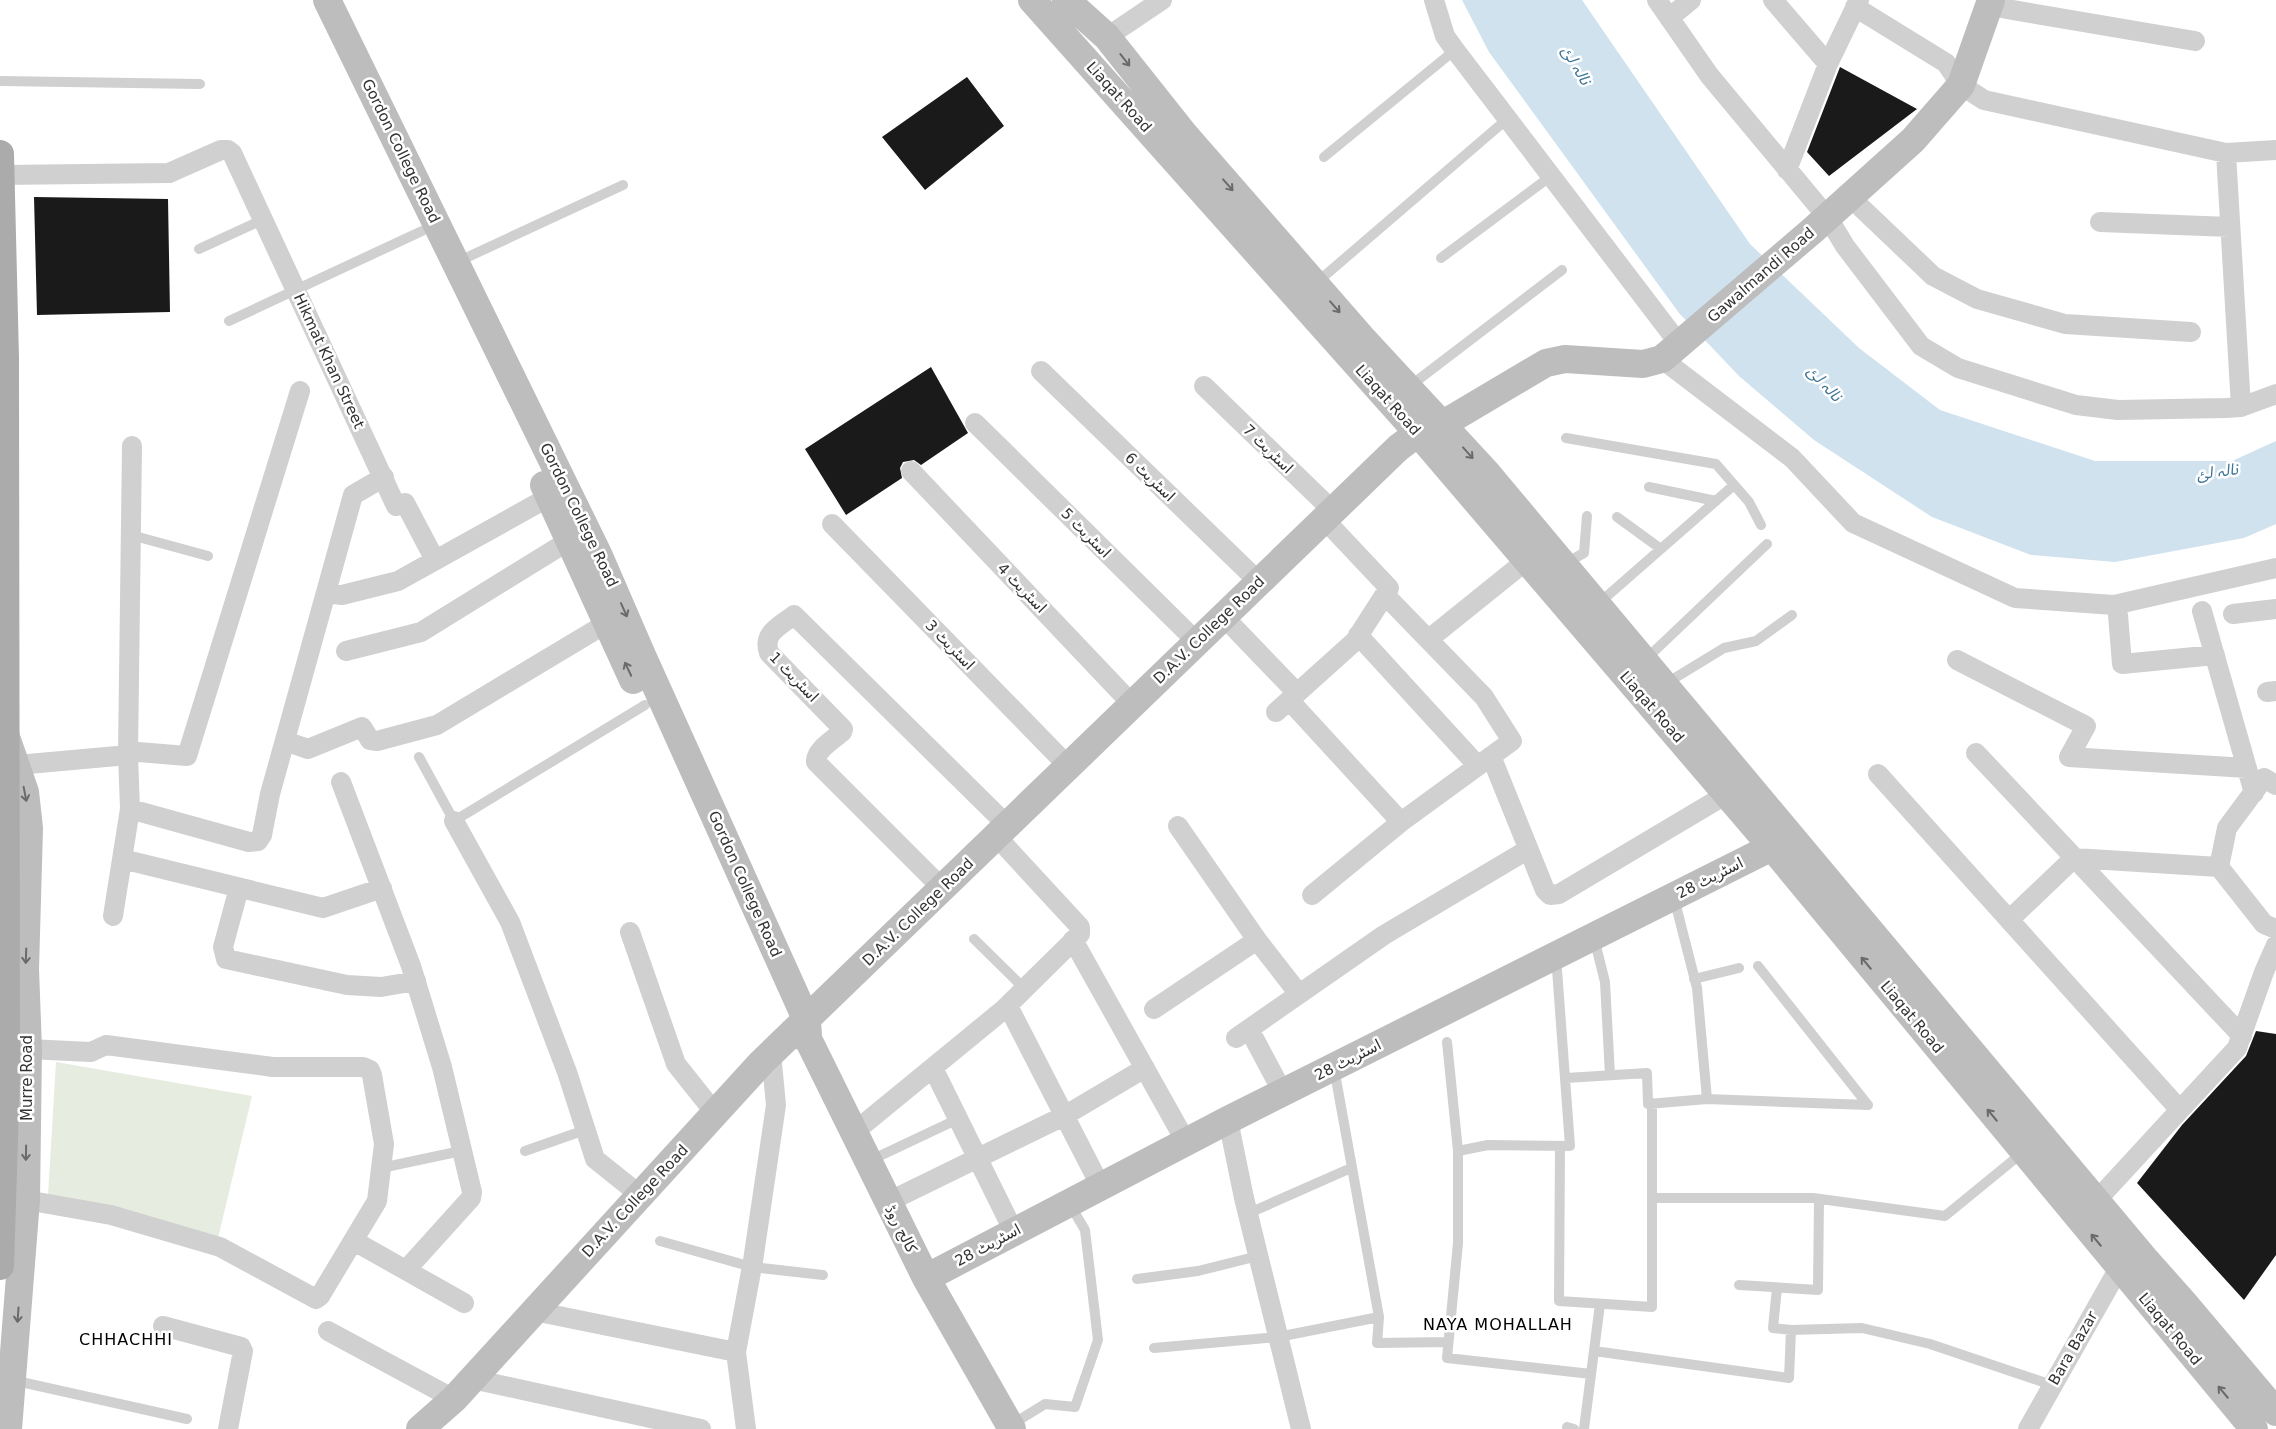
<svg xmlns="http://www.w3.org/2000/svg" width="2276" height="1429" viewBox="0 0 2276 1429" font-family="'DejaVu Sans','Noto Sans Arabic',sans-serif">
  <rect width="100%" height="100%" fill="#fff"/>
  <path fill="#e6ecdf" d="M 56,1062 L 252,1096 L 218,1238 L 48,1195 Z"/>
  <path fill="#cfe2ee" d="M 1462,0 L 1582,0 L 1750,244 L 1859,348 L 1940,410 L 2095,461 L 2232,461 L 2276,441 L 2276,524 L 2244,538 L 2115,562 L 2031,555 L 1932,517 L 1814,440 L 1739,376 L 1679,313 L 1489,52 Z"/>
  <path fill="#1a1a1a" d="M 1840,67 L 1917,109 L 1829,176 L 1807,152 Z
    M 967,77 L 1004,126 L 925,190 L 882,137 Z
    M 34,197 L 168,199 L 170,312 L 37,315 Z
    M 931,367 L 968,433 L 921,465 L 914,460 L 903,462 L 900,468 L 902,478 L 846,515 L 805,449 Z
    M 2256,1031 L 2276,1034 L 2276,1255 L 2244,1300 L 2137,1183 L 2182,1125 L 2246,1056 Z"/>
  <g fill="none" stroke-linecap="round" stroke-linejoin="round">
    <path stroke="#d0d0d0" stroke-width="10" d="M 0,81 L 200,84
      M 1324,157 L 1455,50
      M 199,249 L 262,220
      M 1441,258 L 1551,176
      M 457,262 L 623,185
      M 1315,284 L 1499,126
      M 229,321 L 422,231
      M 1410,386 L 1562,270
      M 1566,438 L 1716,464 L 1749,502 L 1761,525
      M 1649,487 L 1716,501
      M 1617,517 L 1661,549
      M 131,535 L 208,556
      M 1564,564 L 1584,553 L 1587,516
      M 1598,604 L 1734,485
      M 1645,660 L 1767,544
      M 1665,684 L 1724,648 L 1756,641 L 1792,615
      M 419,757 L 454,821 L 645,705
      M 1674,898 L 1697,988 L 1707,1099
      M 1594,938 L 1605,982 L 1610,1075
      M 974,939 L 1025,989
      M 1758,966 L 1868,1105
      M 1694,979 L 1739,968
      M 1447,1042 L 1458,1151 L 1458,1243 L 1447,1358 L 1591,1374
      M 1334,1068 L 1379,1317 L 1377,1343 L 1448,1342
      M 1566,1078 L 1647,1073 L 1648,1104 L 1707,1099 L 1868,1105
      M 1560,1146 L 1559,1301 L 1652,1307 L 1652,1103
      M 525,1151 L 585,1130
      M 1458,1151 L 1488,1145 L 1570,1146 L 1556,956
      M 869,1161 L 958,1119
      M 381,1168 L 461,1151
      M 1652,1198 L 1813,1198 L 1945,1216 L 2022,1153
      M 1247,1214 L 1351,1168
      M 660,1241 L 752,1267 L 823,1275
      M 1137,1279 L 1198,1271 L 1258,1256
      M 1739,1285 L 1818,1290 L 1819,1199
      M 1777,1288 L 1773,1328 L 1791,1330 L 1862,1328 L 1930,1344 L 2052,1385
      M 1154,1348 L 1278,1337 L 1379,1317
      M 1594,1351 L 1789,1378 L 1791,1330
      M 12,1380 L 187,1419
      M 1011,1425 L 1045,1404 L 1075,1407 L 1098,1340 L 1085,1230 L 1069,1203
      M 1567,1427 L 1574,1429
      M 1584,1429 L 1600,1304"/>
    <path stroke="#d0d0d0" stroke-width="20" d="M 1434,0 L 1445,36 L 1455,50 L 1680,345
      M 1657,0 L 1709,75 L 1828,218 L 1845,246 L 1921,346 L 1958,368 L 2076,405 L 2118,410 L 2226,408 L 2241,407 L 2276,394
      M 1773,0 L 1828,64
      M 1989,6 L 2195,41
      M 1855,7 L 1946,63 L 1961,85 L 1984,100 L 2226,153 L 2276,150
      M 1669,18 L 1691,0
      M 1107,37 L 1162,0
      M 2226,153 L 2241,407
      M 1787,170 L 1828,64 L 1859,0
      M 1,175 L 169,173 L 221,150 L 228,150 L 232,153 L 396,506 L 405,503 L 435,560
      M 1850,197 L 1933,276 L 1977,299 L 2065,324 L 2191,332
      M 2100,222 L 2230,227
      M 1662,359 L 1792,458 L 1853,523 L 2015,598 L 2114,605 L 2276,568
      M 1041,371 L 1259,582
      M 1204,386 L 1333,511
      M 975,423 L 1197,642
      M 911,471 L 1132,704
      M 832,524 L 1068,766
      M 326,593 L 342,595 L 398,581 L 549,497
      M 2202,611 L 2254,793
      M 2233,614 L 2276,609
      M 2118,615 L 2122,664 L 2215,655
      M 1223,616 L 1297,693
      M 1358,635 L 1478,766
      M 1429,639 L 1527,560
      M 346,651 L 421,632 L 570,540
      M 1957,660 L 2086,726 L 2069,757 L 2247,768
      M 2267,692 L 2276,691
      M 1289,700 L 1401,822
      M 1276,712 L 1355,641 L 1389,588 L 1324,519
      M 285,741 L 308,749 L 362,727 L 370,740 L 377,741 L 437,725 L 607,623
      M 1976,753 L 2242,1036
      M 1491,756 L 1545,890 L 1550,895 L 1559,894 L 1727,794
      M 17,765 L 128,755 L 132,446
      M 1878,774 L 2180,1110
      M 341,782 L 411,966 L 442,1067 L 472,1192 L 471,1198 L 406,1270
      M 130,809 L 249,842 L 258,841 L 262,835 L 270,794 L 353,495 L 384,477
      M 454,821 L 510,922 L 567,1072 L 595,1159 L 640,1195
      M 1178,826 L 1257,940 L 1299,994
      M 122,859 L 323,908 L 382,888
      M 2219,867 L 2227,828 L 2264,778 L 2276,785
      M 239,888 L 223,947 L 226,959 L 347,985 L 381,987 L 416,981
      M 942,888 L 816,762 C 815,750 834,739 842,732 L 843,729 L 769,653 C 762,633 780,626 794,615 L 1007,825
      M 1312,895 L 1401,822 L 1512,741 L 1484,697 L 1385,595
      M 113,916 L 130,809 L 128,755 L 138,752 L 187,756 L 300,391
      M 2009,920 L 2074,858 L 2219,867 L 2264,924 L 2276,929
      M 630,932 L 676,1064 L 715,1113
      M 1073,940 L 1186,1142
      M 1008,1006 L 1101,1187
      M 1154,1009 L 1257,940
      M 1249,1029 L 1283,1093
      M 1236,1038 L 1384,935 L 1527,850
      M 933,1068 L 1014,1232
      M 1228,1120 L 1244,1198 L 1301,1429
      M 853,1133 L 1003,1010 L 1080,934 L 1080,927 L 996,836
      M 26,1200 L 111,1215 L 220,1247 L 316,1299 L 320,1296 L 377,1201 L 384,1144 L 372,1075 L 370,1070 L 363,1067 L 273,1067 L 106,1045 L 91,1052 L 28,1049
      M 2096,1201 L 2237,1048 L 2264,972 L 2276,945
      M 888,1202 L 1064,1116 L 1145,1068
      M 354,1241 L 464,1303
      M 534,1311 L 736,1352
      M 163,1326 L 241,1347 L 243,1351 L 228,1429
      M 328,1331 L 454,1399
      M 472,1379 L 701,1429
      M 746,1429 L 736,1352 L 753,1261 L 776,1105 L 771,1053
      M 2028,1429 L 2119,1268"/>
    <path stroke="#bdbdbd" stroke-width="28" d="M 327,0 L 599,556 L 641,653 L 807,1021 L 808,1036
      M 1032,0 L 1418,433 L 1772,847 L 2254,1429
      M 1066,0 L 1107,37 L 1184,134 L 1362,338 L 1486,472 L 2144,1258 L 2184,1303 L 2276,1412
      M 544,485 L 633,680
      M 6,737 L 25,792 L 29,828 L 25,969 L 28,1049 L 26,1200 L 8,1429
      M 793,1032 L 808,1039 L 926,1278 L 1012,1429
      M 926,1278 L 1228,1120 L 1772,847
      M 420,1429 L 454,1399 L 761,1063 L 1398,448 L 1418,433 L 1443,424 L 1546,363 L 1565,359 L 1643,364 L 1662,359 L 1813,230 L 1913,140 L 1961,85 L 1991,0"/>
    <path stroke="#ababab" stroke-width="28" d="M 0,154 L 5,358 L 6,1076 L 0,1266"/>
  </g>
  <defs><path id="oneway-shaft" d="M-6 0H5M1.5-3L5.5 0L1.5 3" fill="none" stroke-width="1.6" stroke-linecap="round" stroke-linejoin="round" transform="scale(1.25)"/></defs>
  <g stroke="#6a6a6a">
    <use href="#oneway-shaft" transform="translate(1125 60) rotate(52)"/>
    <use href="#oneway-shaft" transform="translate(1228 185) rotate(49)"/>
    <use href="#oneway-shaft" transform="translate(1335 307) rotate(49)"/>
    <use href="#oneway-shaft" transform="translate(1468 453) rotate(48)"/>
    <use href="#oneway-shaft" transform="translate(624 610) rotate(66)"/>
    <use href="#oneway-shaft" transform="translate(628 669) rotate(-115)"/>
    <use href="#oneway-shaft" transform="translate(25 794) rotate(79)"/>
    <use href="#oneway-shaft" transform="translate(26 956) rotate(92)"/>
    <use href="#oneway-shaft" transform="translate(1866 963) rotate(-130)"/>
    <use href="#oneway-shaft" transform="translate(1992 1115) rotate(-130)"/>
    <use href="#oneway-shaft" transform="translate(26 1153) rotate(91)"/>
    <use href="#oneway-shaft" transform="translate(2096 1240) rotate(-130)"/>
    <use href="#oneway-shaft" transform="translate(18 1315) rotate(94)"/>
    <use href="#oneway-shaft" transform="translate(2223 1392) rotate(-130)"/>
  </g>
  <g text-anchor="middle" stroke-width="5" stroke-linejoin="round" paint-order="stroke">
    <g font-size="15" fill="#333" stroke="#fff">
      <text transform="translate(1119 97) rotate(48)" y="5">Liaqat Road</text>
      <text transform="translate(401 151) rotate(64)" y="5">Gordon College Road</text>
      <text transform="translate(1761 275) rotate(-41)" y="5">Gawalmandi Road</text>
      <text transform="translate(329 361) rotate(65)" y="5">Hikmat Khan Street</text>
      <text transform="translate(1388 400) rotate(48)" y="5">Liaqat Road</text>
      <text transform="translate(1268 449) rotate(44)" y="5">اسٹریٹ 7</text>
      <text transform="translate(1150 477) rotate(44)" y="5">اسٹریٹ 6</text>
      <text transform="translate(579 515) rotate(64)" y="5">Gordon College Road</text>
      <text transform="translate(1086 533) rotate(45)" y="5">اسٹریٹ 5</text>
      <text transform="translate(1022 588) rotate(46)" y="5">اسٹریٹ 4</text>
      <text transform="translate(1209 630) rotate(-44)" y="5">D.A.V. College Road</text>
      <text transform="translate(950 645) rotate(46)" y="5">اسٹریٹ 3</text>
      <text transform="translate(794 677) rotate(46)" y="5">اسٹریٹ 1</text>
      <text transform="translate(1652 707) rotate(49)" y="5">Liaqat Road</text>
      <text transform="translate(1710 878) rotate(-27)" y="5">اسٹریٹ 28</text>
      <text transform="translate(745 884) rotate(66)" y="5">Gordon College Road</text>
      <text transform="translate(918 912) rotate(-44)" y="5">D.A.V. College Road</text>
      <text transform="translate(1912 1017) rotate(50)" y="5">Liaqat Road</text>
      <text transform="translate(1348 1060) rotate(-27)" y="5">اسٹریٹ 28</text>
      <text transform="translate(27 1078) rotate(-90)" y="5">Murre Road</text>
      <text transform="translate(635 1201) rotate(-47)" y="5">D.A.V. College Road</text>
      <text transform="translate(901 1229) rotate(63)" y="5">کالج روڈ</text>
      <text transform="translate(988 1245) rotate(-28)" y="5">اسٹریٹ 28</text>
      <text transform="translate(2170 1329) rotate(50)" y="5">Liaqat Road</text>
      <text transform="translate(2073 1348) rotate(-60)" y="5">Bara Bazar</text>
    </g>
    <g font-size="16" font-style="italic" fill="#3f7597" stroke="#fff">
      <text transform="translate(1577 65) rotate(60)" y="6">نالہ لئ</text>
      <text transform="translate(1825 383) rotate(47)" y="6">نالہ لئ</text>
      <text transform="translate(2217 471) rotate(-8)" y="6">نالہ لئ</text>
    </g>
    <g font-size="16" letter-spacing="1" fill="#000" stroke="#fff">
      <text x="1498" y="1330">NAYA MOHALLAH</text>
      <text x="126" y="1345">CHHACHHI</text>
    </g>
  </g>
</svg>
